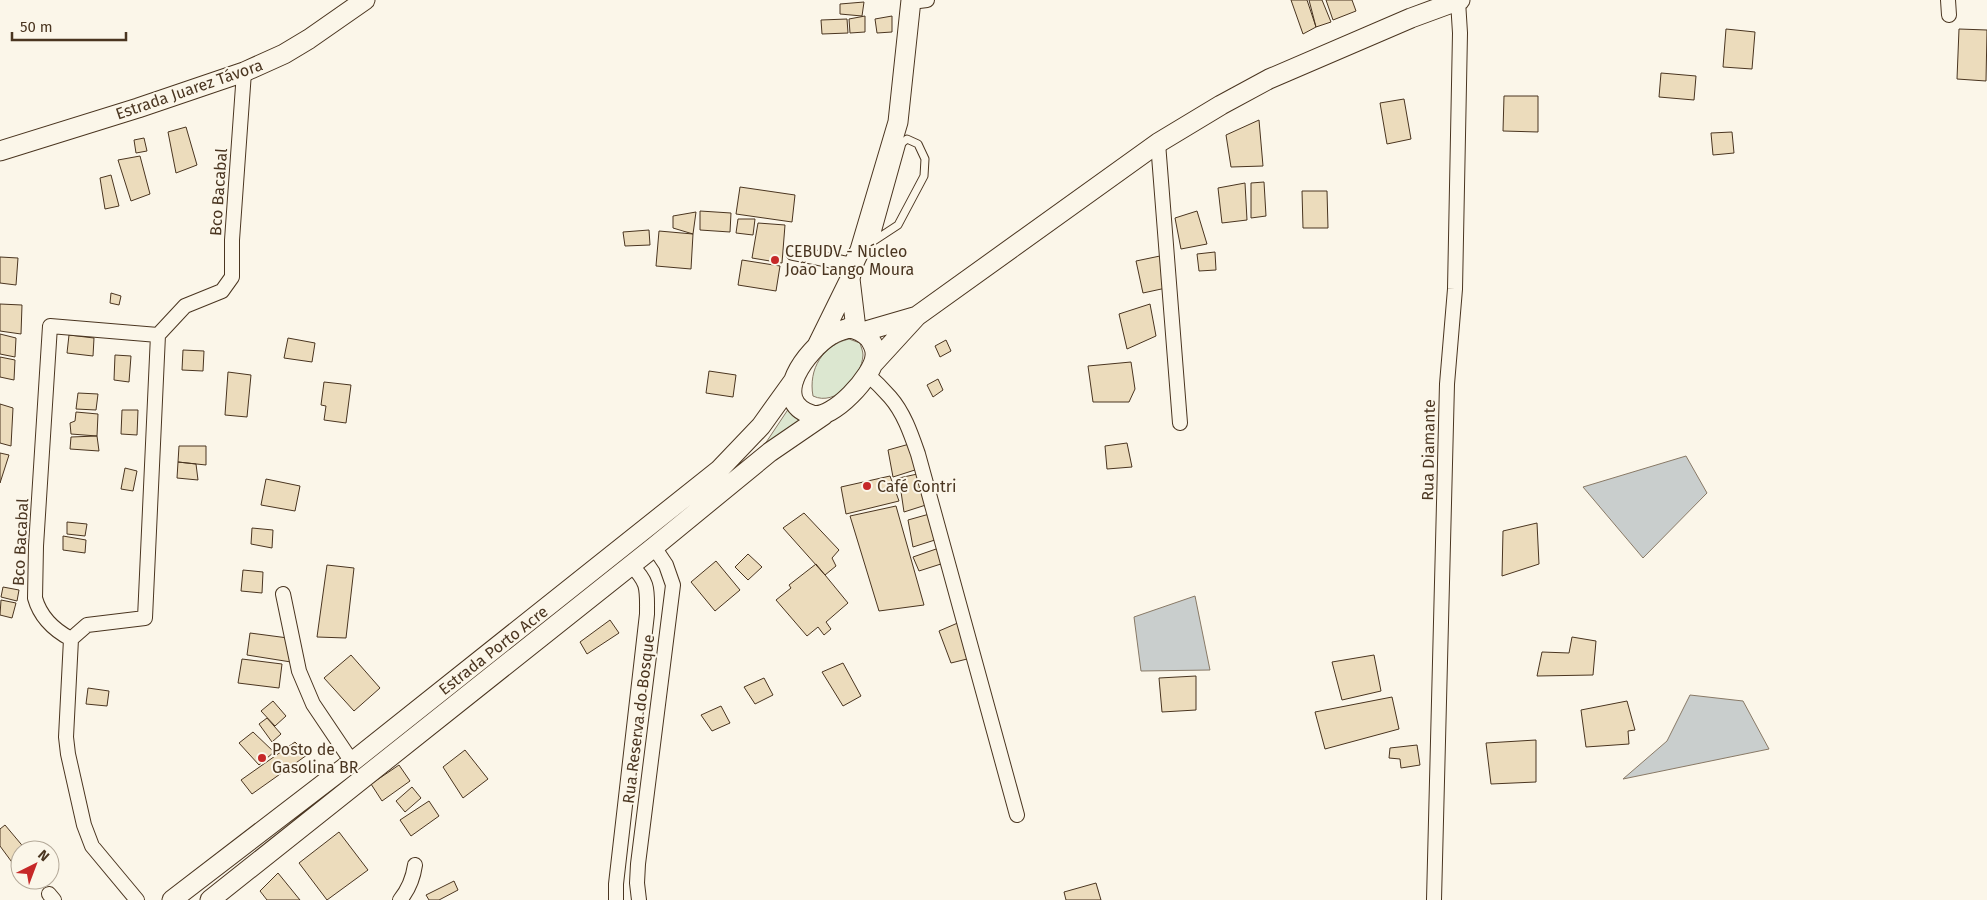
<svg xmlns="http://www.w3.org/2000/svg" width="1987" height="900" viewBox="0 0 1987 900" font-family="'Fira Sans',sans-serif">
  <rect width="100%" height="100%" fill="#fbf6e9"/>
  <path fill="#dce7d0" stroke="#887966" d="M 849,339 L 860,343 C 861,347 863,351 863,355 C 862,377 836,407 813,396 C 808,369 823,345 849,339 Z
    M 791,405 L 804,418 L 763,447 Z"/>
  <path fill="#c9cecd" stroke="#887966" d="M 1686,456 L 1707,493 L 1643,558 L 1583,487 Z
    M 1195,596 L 1210,670 L 1141,671 L 1134,617 Z
    M 1690,695 L 1743,701 L 1769,749 L 1623,779 L 1667,741 Z"/>
  <path fill="#ecdcbc" stroke="#4a3520" d="M 1291,0 L 1307,0 L 1316,27 L 1303,34 Z
    M 1309,0 L 1322,0 L 1331,22 L 1316,27 Z
    M 1326,0 L 1352,0 L 1356,11 L 1333,20 Z
    M 864,2 L 862,16 L 840,14 L 840,4 Z
    M 865,16 L 865,32 L 850,33 L 849,19 Z
    M 892,16 L 892,32 L 877,33 L 875,19 Z
    M 847,19 L 848,33 L 822,34 L 821,20 Z
    M 1726,29 L 1755,32 L 1752,69 L 1723,67 Z
    M 1959,29 L 1987,30 L 1986,81 L 1957,79 Z
    M 1661,73 L 1696,76 L 1694,100 L 1659,97 Z
    M 1504,96 L 1538,96 L 1538,132 L 1503,131 Z
    M 1404,99 L 1411,139 L 1387,144 L 1380,103 Z
    M 1259,120 L 1263,166 L 1231,167 L 1226,135 Z
    M 186,127 L 197,165 L 176,173 L 168,132 Z
    M 1732,132 L 1734,153 L 1713,155 L 1711,133 Z
    M 144,138 L 147,151 L 136,153 L 134,140 Z
    M 140,156 L 150,194 L 131,201 L 118,160 Z
    M 111,175 L 119,206 L 105,209 L 100,178 Z
    M 1264,182 L 1266,216 L 1251,218 L 1251,183 Z
    M 1245,183 L 1247,220 L 1222,223 L 1218,188 Z
    M 740,187 L 795,195 L 792,222 L 736,214 Z
    M 1302,191 L 1327,191 L 1328,228 L 1303,228 Z
    M 700,211 L 731,213 L 730,232 L 700,230 Z
    M 1197,211 L 1207,244 L 1181,249 L 1175,218 Z
    M 696,212 L 693,234 L 673,228 L 673,216 Z
    M 738,219 L 755,219 L 753,235 L 736,233 Z
    M 758,223 L 785,225 L 782,263 L 752,258 Z
    M 649,230 L 650,245 L 625,246 L 623,232 Z
    M 659,231 L 693,234 L 691,269 L 656,266 Z
    M 1215,252 L 1216,270 L 1199,271 L 1197,254 Z
    M 1160,256 L 1166,288 L 1143,293 L 1136,261 Z
    M 0,257 L 18,258 L 16,285 L 0,283 Z
    M 742,260 L 780,266 L 776,291 L 738,285 Z
    M 111,293 L 121,296 L 119,305 L 110,303 Z
    M 0,304 L 22,305 L 21,334 L 0,331 Z
    M 1150,304 L 1156,336 L 1127,349 L 1119,314 Z
    M 0,334 L 16,338 L 15,357 L 0,354 Z
    M 69,335 L 94,338 L 93,356 L 67,353 Z
    M 288,338 L 315,343 L 312,362 L 284,358 Z
    M 946,340 L 951,351 L 940,357 L 935,346 Z
    M 183,350 L 204,351 L 203,371 L 182,370 Z
    M 115,355 L 131,356 L 129,382 L 114,380 Z
    M 0,357 L 15,360 L 14,380 L 0,377 Z
    M 1131,362 L 1135,389 L 1129,402 L 1093,402 L 1088,366 Z
    M 709,371 L 736,375 L 733,397 L 706,393 Z
    M 228,372 L 251,375 L 247,417 L 225,415 Z
    M 938,379 L 943,390 L 933,397 L 927,385 Z
    M 324,382 L 351,385 L 346,423 L 324,420 L 326,406 L 321,405 Z
    M 78,393 L 98,394 L 96,410 L 76,409 Z
    M 0,404 L 13,408 L 11,446 L 0,443 Z
    M 122,410 L 138,410 L 137,435 L 121,434 Z
    M 76,412 L 98,414 L 97,436 L 71,434 L 70,423 L 75,421 Z
    M 97,436 L 99,451 L 70,449 L 71,437 Z
    M 913,443 L 918,469 L 893,477 L 888,450 Z
    M 1127,443 L 1132,467 L 1107,469 L 1105,446 Z
    M 179,446 L 206,446 L 206,465 L 178,462 Z
    M 0,453 L 9,455 L 0,483 Z
    M 178,462 L 196,464 L 198,480 L 177,478 Z
    M 125,468 L 137,471 L 133,491 L 121,489 Z
    M 922,473 L 929,504 L 904,512 L 899,478 Z
    M 890,476 L 899,501 L 846,514 L 841,487 Z
    M 266,479 L 300,486 L 295,511 L 261,505 Z
    M 896,506 L 924,605 L 879,611 L 850,516 Z
    M 804,513 L 839,550 L 832,558 L 836,566 L 825,575 L 783,528 Z
    M 933,513 L 938,539 L 913,547 L 908,520 Z
    M 67,522 L 87,524 L 85,536 L 67,534 Z
    M 1537,523 L 1539,564 L 1502,576 L 1503,531 Z
    M 252,528 L 273,530 L 272,548 L 251,544 Z
    M 63,536 L 86,540 L 85,553 L 63,550 Z
    M 939,548 L 944,563 L 919,571 L 913,557 Z
    M 748,554 L 762,567 L 748,580 L 735,567 Z
    M 716,561 L 740,590 L 715,611 L 691,582 Z
    M 816,564 L 848,603 L 826,622 L 831,629 L 824,635 L 818,627 L 807,636 L 776,600 L 791,588 L 789,585 Z
    M 327,565 L 354,568 L 346,638 L 317,637 Z
    M 243,570 L 263,572 L 262,593 L 241,591 Z
    M 3,587 L 19,590 L 17,601 L 1,597 Z
    M 1,600 L 16,603 L 12,618 L 0,615 Z
    M 610,620 L 619,633 L 587,654 L 580,642 Z
    M 960,622 L 967,659 L 951,663 L 939,631 Z
    M 250,633 L 288,638 L 291,662 L 247,655 Z
    M 1572,637 L 1596,641 L 1593,675 L 1537,676 L 1542,652 L 1569,653 Z
    M 351,655 L 380,688 L 354,711 L 324,678 Z
    M 1374,655 L 1381,691 L 1342,700 L 1332,662 Z
    M 242,659 L 282,664 L 279,688 L 238,683 Z
    M 843,663 L 861,696 L 843,706 L 822,672 Z
    M 1196,676 L 1196,710 L 1162,712 L 1159,678 Z
    M 764,678 L 773,695 L 755,704 L 744,687 Z
    M 88,688 L 109,691 L 107,706 L 86,704 Z
    M 1392,697 L 1399,729 L 1325,749 L 1315,712 Z
    M 273,701 L 286,716 L 275,726 L 261,711 Z
    M 1627,701 L 1635,730 L 1628,731 L 1629,744 L 1586,747 L 1581,710 Z
    M 721,706 L 730,723 L 712,731 L 701,715 Z
    M 267,718 L 281,734 L 272,742 L 259,724 Z
    M 253,732 L 274,752 L 259,765 L 239,743 Z
    M 1536,740 L 1536,782 L 1491,784 L 1486,743 Z
    M 295,742 L 307,755 L 252,794 L 241,780 Z
    M 1417,745 L 1420,765 L 1401,768 L 1400,759 L 1389,758 L 1390,748 Z
    M 465,750 L 488,779 L 463,798 L 443,767 Z
    M 399,765 L 410,781 L 382,801 L 371,784 Z
    M 412,787 L 421,798 L 405,812 L 396,801 Z
    M 429,801 L 439,816 L 411,836 L 400,820 Z
    M 5,825 L 26,850 L 20,850 L 20,859 L 14,865 L 0,846 L 0,829 Z
    M 339,832 L 368,870 L 327,900 L 299,863 Z
    M 278,873 L 300,900 L 267,900 L 260,891 Z
    M 454,881 L 458,890 L 439,900 L 429,900 L 426,895 Z
    M 1096,883 L 1101,900 L 1066,900 L 1064,892 Z"/>
  <g fill="none" stroke-linecap="round" stroke-linejoin="round">
    <g stroke="#4a3520" stroke-width="9">
      <path id="lane" d="M 866,246 L 898,225 L 924,176 L 925,159 L 918,144 L 907,139 L 902,143 L 875,240"/>
    </g>
    <g stroke="#4a3520" stroke-width="16">
      <path id="street" d="M 1948,0 L 1949,15
        M 911,2 L 927,0
        M 1158,143 L 1180,423
        M 793,253 L 853,265
        M 158,335 L 50,326 L 36,546 L 35,598 C 40,616 54,630 71,639 L 87,625 L 145,618 L 158,335 L 185,306 L 222,291 L 232,277 L 232,240 L 244,72
        M 867,374 C 875,381 883,389 890,397 C 904,413 911,434 918,454 L 1017,815
        M 283,594 L 299,671 L 313,704 L 352,762
        M 71,639 L 66,737 L 68,754 L 84,825 L 92,846 L 137,900
        M 49,894 L 54,900
        M 400,900 C 409,889 413,879 415,865
        M 616,900 L 616,884 L 647,614 C 647,589 649,583 631,565
        M 639,900 L 637,883 L 638,864 L 673,585 L 666,565 L 654,547
        M 1434,900 L 1447,384 L 1455,289 L 1460,33 L 1458,1"/>
    </g>
    <g stroke="#4a3520" stroke-width="21">
      <path id="secondary" d="M 0,151 L 138,108 L 244,72 L 284,54 L 309,39 L 365,0
        M 850,279 L 856,329
        M 849,328 C 857,329 863,332 869,338 C 873,344 876,349 875,356 C 874,375 832,421 812,415 C 767,400 808,349 831,335 C 837,331 842,330 849,328 Z
        M 862,332 L 917,316
        M 817,346 L 850,279 L 853,265 L 860,250 L 898,122 L 911,0
        M 873,364 L 917,316 L 1158,143 L 1221,105 L 1269,79 L 1411,18 L 1460,0
        M 172,900 L 352,762 L 719,470 L 761,426 L 794,380
        M 210,900 L 654,547 L 770,452 L 824,415"/>
    </g>
    <use href="#lane" stroke="#fbf6e9" stroke-width="7"/>
    <use href="#street" stroke="#fbf6e9" stroke-width="14"/>
    <use href="#secondary" stroke="#fbf6e9" stroke-width="19"/>
  </g>
  <g fill="#c62828" stroke="#fbf6e9" stroke-width="2">
    <circle cx="775" cy="260" r="5"/>
    <circle cx="867" cy="486" r="5"/>
    <circle cx="262" cy="758" r="5"/>
  </g>
  <g text-anchor="middle" stroke-width="4" stroke-linejoin="round" paint-order="stroke">
    <g font-size="16" fill="#4a3520" stroke="#fbf6e9">
      <text transform="translate(189 89) rotate(-19)" y="6">Estrada Juarez Távora</text>
      <text transform="translate(218 192) rotate(-86)" y="6">Bco Bacabal</text>
      <text transform="translate(1428 450) rotate(-89)" y="6">Rua Diamante</text>
      <text transform="translate(20 542) rotate(-87)" y="6">Bco Bacabal</text>
      <text transform="translate(493 650) rotate(-38)" y="6">Estrada Porto Acre</text>
      <text transform="translate(638 719) rotate(-83)" y="6">Rua Reserva do Bosque</text>
    </g>
    <g font-size="16" fill="#4a3520" stroke="#fbf6e9" text-anchor="start">
      <text x="785" y="257">CEBUDV - Núcleo<tspan x="785" dy="18">João Lango Moura</tspan></text>
      <text x="877" y="492">Café Contri</text>
      <text x="272" y="755">Posto de<tspan x="272" dy="18">Gasolina BR</tspan></text>
    </g>
  </g>
  <g transform="translate(35 865) rotate(42)"><circle r="24" fill="#fbf6e9" stroke="#b4a999"/>
  <path d="M0-4L9 19L0 12L-9 19Z" fill="#c62828"/>
  <text y="-8" font-size="14" font-weight="bold" text-anchor="middle" fill="#4a3520">N</text>
  </g>
  <path d="M12 32v8h114v-8" fill="none" stroke="#4a3520" stroke-width="2.5"/>
  <text x="20" y="32" font-size="15" fill="#4a3520" stroke="#fbf6e9" stroke-width="4" paint-order="stroke">50 m</text>
</svg>
